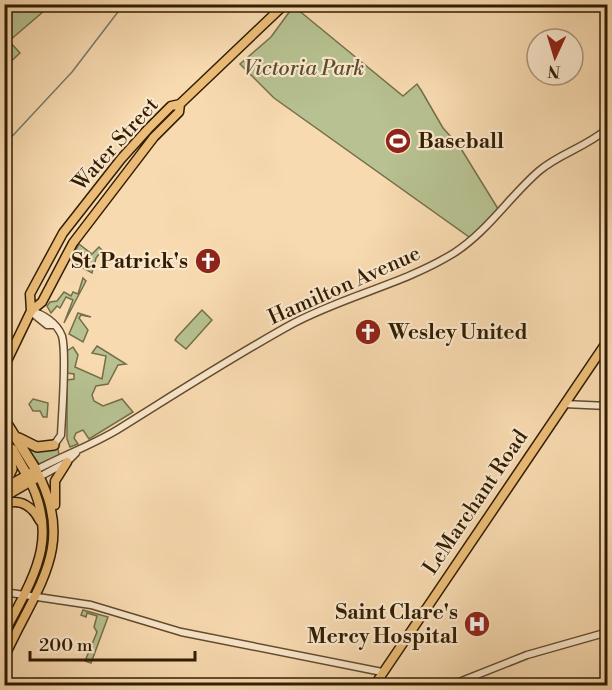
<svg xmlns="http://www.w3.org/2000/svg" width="612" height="690" viewBox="0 0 612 690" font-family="'Libre Bodoni',serif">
  <rect width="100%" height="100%" fill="#f8dab0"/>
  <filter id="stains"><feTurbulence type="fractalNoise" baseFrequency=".00333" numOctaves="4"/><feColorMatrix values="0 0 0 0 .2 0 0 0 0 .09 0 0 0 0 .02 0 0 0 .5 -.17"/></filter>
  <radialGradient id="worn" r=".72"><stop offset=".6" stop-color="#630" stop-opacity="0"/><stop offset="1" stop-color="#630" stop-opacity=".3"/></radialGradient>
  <path fill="#b7c191" stroke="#746f4a" stroke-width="1.5" d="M 5,4 L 51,5 L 9,41 L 20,53 L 5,67 Z
    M 297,9 L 403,96 L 417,84 L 421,90 L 443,128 L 460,147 L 500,212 L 472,239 L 274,98 L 240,64 L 271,37 L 290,11 Z
    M 79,244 L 92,254 L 99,247 L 102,250 L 96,258 L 92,273 L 72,262 L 71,259 Z
    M 83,278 L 86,281 L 64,323 L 73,300 L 66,297 L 60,308 L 57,306 L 51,313 L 47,306 L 50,302 L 57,301 L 64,292 L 71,296 L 73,292 L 78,294 Z
    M 202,310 L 212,320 L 186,349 L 175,340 L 177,337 Z
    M 78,313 L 91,317 L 81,315 L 79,318 L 88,330 L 83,342 L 69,334 Z
    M 97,346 L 126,364 L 118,365 L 108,384 L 96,386 L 92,395 L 94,401 L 103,406 L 122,399 L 133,412 L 89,439 L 83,430 L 76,433 L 74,438 L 78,444 L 70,447 L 67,439 L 67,380 L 74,379 L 74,374 L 67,373 L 67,351 L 73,347 L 78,355 L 75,367 L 102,379 L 106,356 L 92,353 Z
    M 33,399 L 48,403 L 47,417 L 43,417 L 40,411 L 33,411 L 29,404 Z
    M 58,448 L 59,456 L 39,464 L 28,449 L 37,452 Z
    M 83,610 L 108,617 L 91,663 L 85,661 L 97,632 L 94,627 L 97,616 L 87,613 L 86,617 L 81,615 Z"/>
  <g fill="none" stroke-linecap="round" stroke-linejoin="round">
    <path stroke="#757a6f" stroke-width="1.5" d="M 4,145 L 72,72 L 124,4"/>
    <g stroke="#634c2e" stroke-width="9">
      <path id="minor" d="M 31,311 C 43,314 57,323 62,336 C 67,354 62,413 61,435 L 54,445
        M 31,312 L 47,325 L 53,325
        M 564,404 L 608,406
        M 36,470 C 62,456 90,446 117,430 C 175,394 232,357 292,324 C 344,296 404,284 454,253 C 488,231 509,197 539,171 C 560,153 587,147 608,128
        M 39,477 L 67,462 L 76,453
        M 4,592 L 91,605 L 181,632 L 382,672
        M 449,686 L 527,655 L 608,632"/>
    </g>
    <g stroke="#311d02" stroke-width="11">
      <path id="major" d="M 31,311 L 30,294 L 63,233 L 121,159 L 148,129 L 171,106 L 180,104
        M 4,367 L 31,311 L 42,302 L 73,243 L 154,137 L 179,112 L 180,104 L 285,4
        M 4,488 L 36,470 C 78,547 35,588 4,658
        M 4,497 L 35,479
        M 4,504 C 21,498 33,507 40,521
        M 55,505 L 55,481 L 67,462
        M 4,633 C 34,576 61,538 27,475
        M 374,686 L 608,340"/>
    </g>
    <g stroke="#311d02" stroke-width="12">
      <path id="highway" d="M 4,419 L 36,470
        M 19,438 L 37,447 L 54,445
        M 12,449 L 27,475
        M 4,486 L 12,469 L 7,441"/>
    </g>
    <use href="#minor" stroke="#fae7cc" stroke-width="6"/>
    <use href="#major" stroke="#ecbd78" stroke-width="8"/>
    <use href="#highway" stroke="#ecbd78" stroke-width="9"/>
  </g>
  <defs>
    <g id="stadium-disc" transform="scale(1.35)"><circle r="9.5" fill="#8f2418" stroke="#fae7cc"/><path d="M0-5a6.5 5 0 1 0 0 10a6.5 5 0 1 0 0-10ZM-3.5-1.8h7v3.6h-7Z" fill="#fff"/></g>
    <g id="church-disc" transform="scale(1.35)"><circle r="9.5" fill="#8f2418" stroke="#fae7cc"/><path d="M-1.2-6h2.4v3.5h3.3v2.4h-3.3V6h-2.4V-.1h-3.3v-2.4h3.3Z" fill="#fff"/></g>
    <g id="hospital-disc" transform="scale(1.35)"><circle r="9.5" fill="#8f2418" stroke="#fae7cc"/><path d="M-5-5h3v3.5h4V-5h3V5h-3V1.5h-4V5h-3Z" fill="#fff"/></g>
  </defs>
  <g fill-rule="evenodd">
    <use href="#stadium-disc" x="398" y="141"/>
    <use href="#church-disc" x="208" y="261"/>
    <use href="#church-disc" x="368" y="332"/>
    <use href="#hospital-disc" x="477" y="624"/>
  </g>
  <g text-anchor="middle" stroke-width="4.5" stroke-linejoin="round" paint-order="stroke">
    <g font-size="21" font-style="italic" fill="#594e2d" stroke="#fae7cc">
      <text x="304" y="75">Victoria Park</text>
    </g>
    <g font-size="21" font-weight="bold" fill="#311d02" stroke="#fae7cc" text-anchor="start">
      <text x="418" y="148">Baseball</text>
      <text x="188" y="268" text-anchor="end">St. Patrick's</text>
      <text x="388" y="339">Wesley United</text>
      <text x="458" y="619" text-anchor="end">Saint Clare's<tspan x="458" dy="24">Mercy Hospital</tspan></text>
    </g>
    <g font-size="21" fill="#311d02" stroke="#fae7cc">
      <text transform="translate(115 144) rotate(-48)" y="7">Water Street</text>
      <text transform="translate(344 285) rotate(-24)" y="7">Hamilton Avenue</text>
      <text transform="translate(475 502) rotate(-56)" y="7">LeMarchant Road</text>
    </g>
  </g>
  <rect width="612" height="690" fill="none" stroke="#f8dab0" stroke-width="24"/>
  <rect x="6" y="6" width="600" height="678" fill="none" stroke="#311d02" stroke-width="3"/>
  <rect x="12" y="12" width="588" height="666" fill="none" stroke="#311d02" stroke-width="1.5"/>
  <g transform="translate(555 57) rotate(184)"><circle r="28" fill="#fae7cc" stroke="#aa967b" stroke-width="1.5"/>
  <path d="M0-4.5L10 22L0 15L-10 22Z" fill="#8f2418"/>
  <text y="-9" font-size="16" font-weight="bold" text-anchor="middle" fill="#311d02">N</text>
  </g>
  <path d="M30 651v9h165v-9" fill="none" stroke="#311d02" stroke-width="3"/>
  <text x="39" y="651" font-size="18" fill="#311d02" stroke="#fae7cc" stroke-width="4.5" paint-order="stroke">200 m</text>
  <rect width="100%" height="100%" filter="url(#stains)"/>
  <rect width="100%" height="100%" fill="url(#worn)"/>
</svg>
